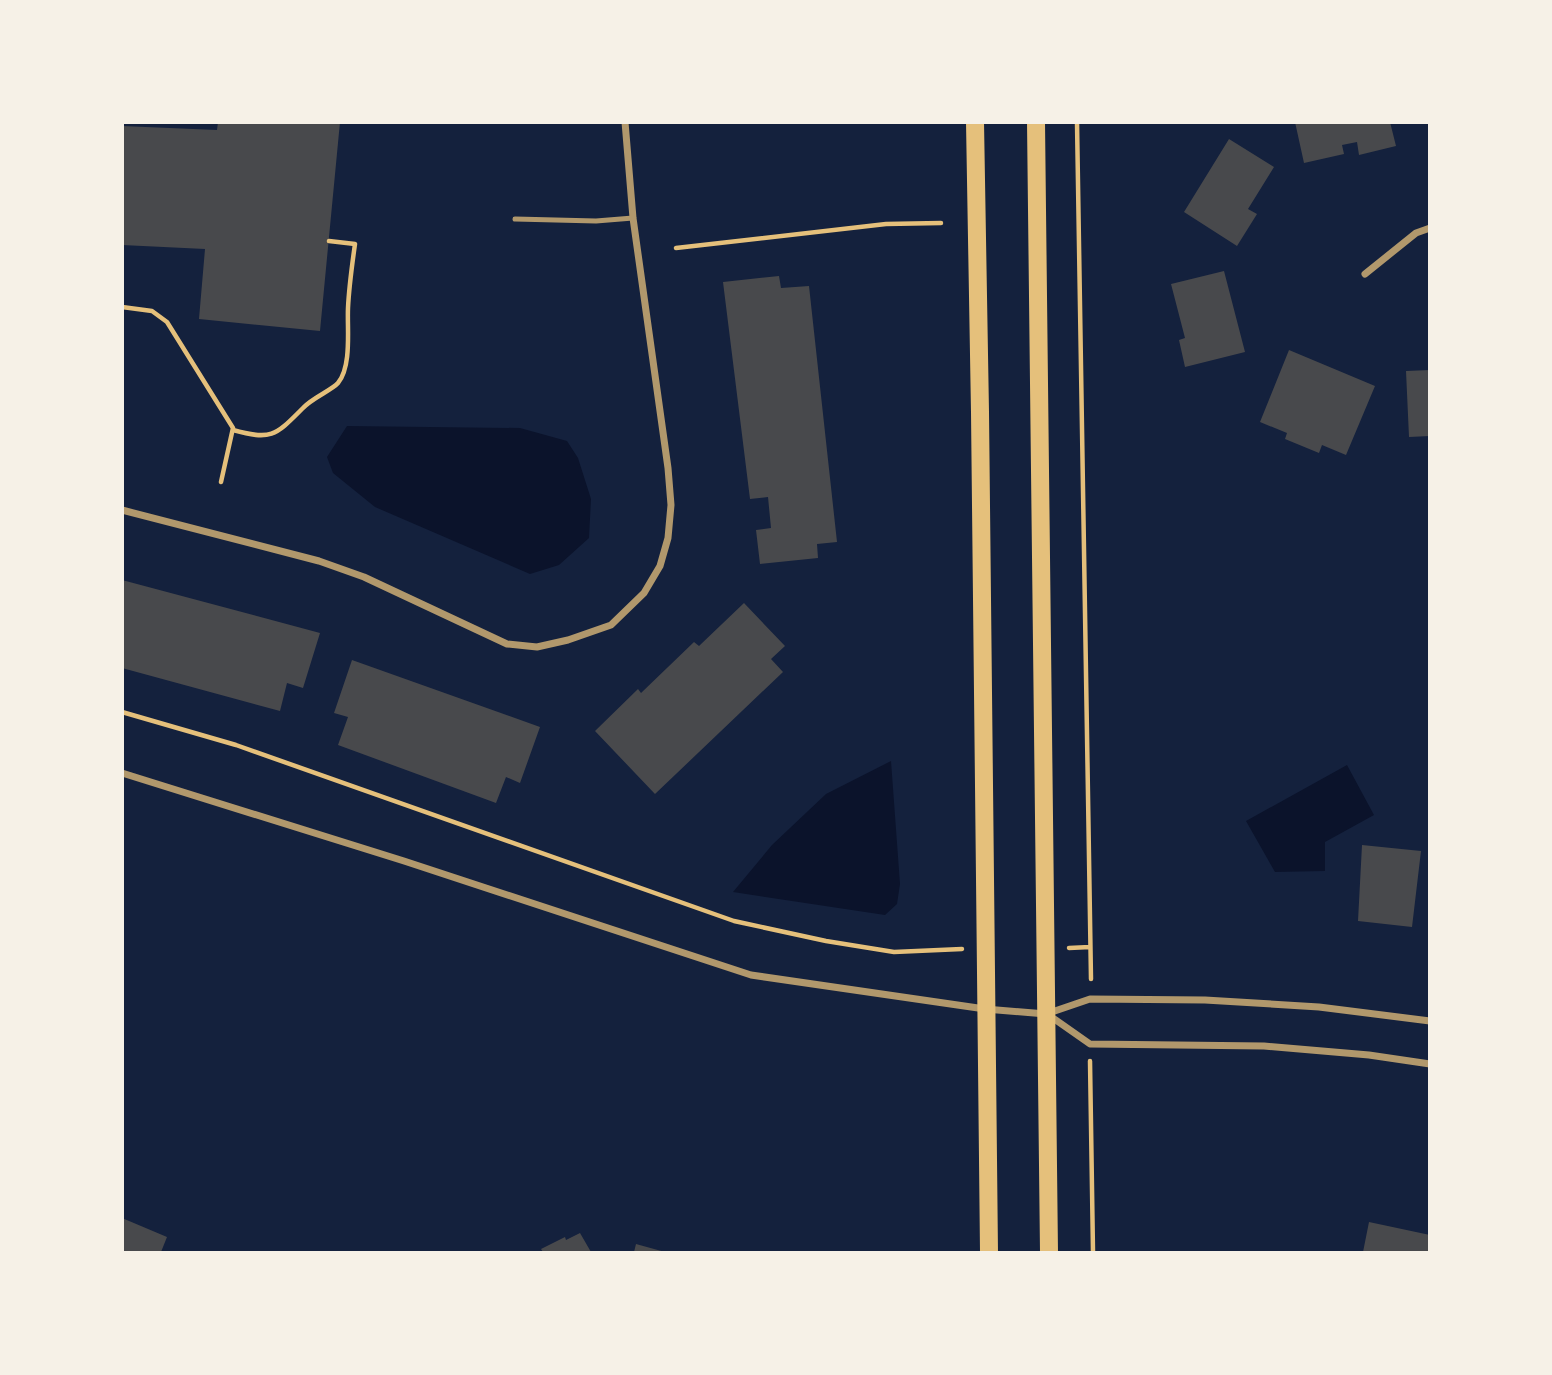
<svg xmlns="http://www.w3.org/2000/svg" width="1552" height="1375" viewBox="0 0 1552 1375" font-family="'Fira Sans Condensed',sans-serif">
  <rect width="100%" height="100%" fill="#14213d"/>
  <path fill="#0b132b" d="M 347,426 L 520,428 L 567,441 L 578,458 L 591,499 L 589,538 L 559,565 L 530,574 L 375,507 L 333,473 L 327,457 Z
    M 891,761 L 900,884 L 897,904 L 885,915 L 733,892 L 772,845 L 826,794 Z
    M 1347,765 L 1374,815 L 1325,842 L 1325,871 L 1275,872 L 1246,821 Z"/>
  <path fill="#48494c" d="M 218,122 L 340,122 L 320,331 L 199,319 L 205,249 L 122,245 L 122,126 L 217,130 Z
    M 1295,122 L 1390,122 L 1396,146 L 1359,155 L 1357,142 L 1342,145 L 1344,154 L 1304,163 Z
    M 1229,139 L 1274,167 L 1248,209 L 1257,214 L 1237,246 L 1184,212 Z
    M 1224,271 L 1245,352 L 1185,367 L 1179,340 L 1185,338 L 1171,284 Z
    M 779,276 L 781,288 L 809,286 L 837,542 L 817,544 L 818,558 L 760,564 L 756,530 L 771,528 L 768,497 L 750,499 L 723,282 Z
    M 1289,350 L 1375,386 L 1346,455 L 1322,445 L 1319,453 L 1285,439 L 1287,433 L 1260,422 Z
    M 1430,370 L 1430,436 L 1409,437 L 1406,371 Z
    M 122,580 L 320,633 L 303,688 L 287,683 L 280,711 L 122,668 Z
    M 744,603 L 785,646 L 771,659 L 783,672 L 655,794 L 595,731 L 638,689 L 641,693 L 694,642 L 699,646 Z
    M 352,660 L 540,727 L 520,783 L 506,777 L 496,803 L 338,745 L 348,717 L 334,713 Z
    M 1362,845 L 1421,851 L 1412,927 L 1358,921 Z
    M 122,1218 L 167,1237 L 161,1252 L 122,1252 Z
    M 1369,1222 L 1430,1235 L 1430,1252 L 1363,1252 Z
    M 580,1233 L 591,1252 L 543,1252 L 541,1249 L 565,1237 L 566,1240 Z
    M 636,1244 L 665,1252 L 634,1252 Z"/>
  <g fill="none" stroke-linecap="round" stroke-linejoin="round">
    <path stroke="#e5c07b" stroke-width="4.5" d="M 1077,122 L 1091,979
      M 676,248 L 886,224 L 941,223
      M 122,307 L 152,311 L 167,322 L 233,428 L 221,482
      M 233,430 C 272,441 276,435 303,408 C 312,398 332,390 338,383 C 352,366 347,328 348,308 C 349,287 352,265 355,244 L 329,241
      M 122,712 L 236,745 L 734,921 L 826,941 L 894,952 L 962,949
      M 1069,948 L 1090,947
      M 1090,1061 L 1093,1252"/>
    <path stroke="#b1986c" stroke-width="5" d="M 515,219 L 596,221 L 633,218"/>
    <path stroke="#b1986c" stroke-width="7" d="M 1365,274 L 1416,233 L 1430,228
      M 122,510 L 319,561 L 364,577 L 507,644 L 537,647 L 568,640 L 611,625 L 644,593 L 660,566 L 668,538 L 671,505 L 668,468 L 633,218 L 625,122
      M 122,773 L 404,861 L 751,975 L 985,1009 L 1046,1014 L 1090,999 L 1205,1000 L 1319,1007 L 1430,1021
      M 1050,1016 L 1090,1044 L 1264,1046 L 1369,1055 L 1430,1064"/>
    <path stroke="#e5c07b" stroke-width="18" d="M 975,122 L 980,412 L 989,1252
      M 1036,122 L 1049,1252"/>
  </g>
  <rect width="1552" height="1375" fill="none" stroke="#f6f1e7" stroke-width="248"/>
</svg>
